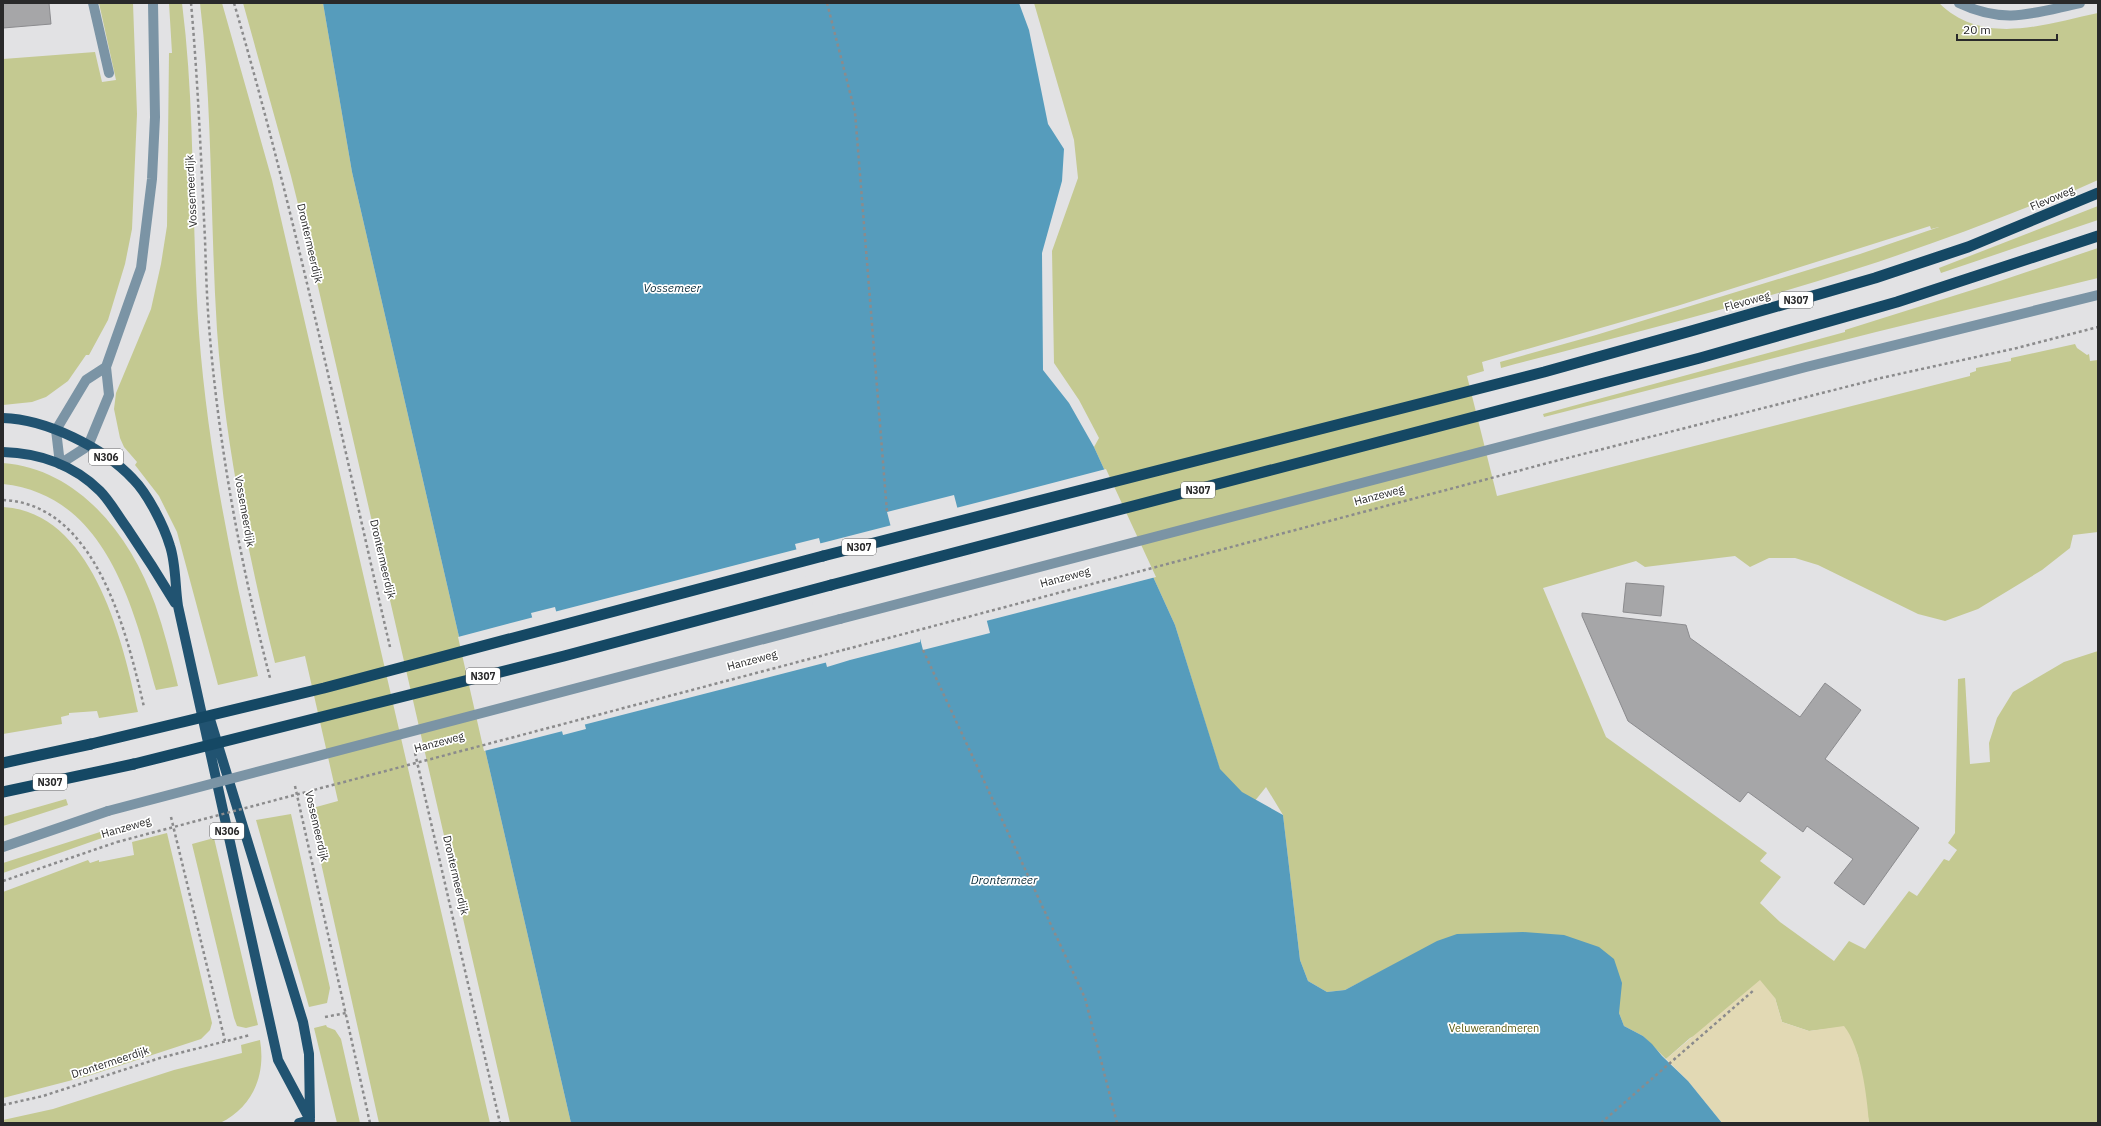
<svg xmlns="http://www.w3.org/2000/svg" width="2101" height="1126" viewBox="0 0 2101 1126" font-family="'IBM Plex Sans',sans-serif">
  <rect width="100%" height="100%" fill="#e2e2e4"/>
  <path fill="#c4c991" d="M 99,3 L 133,3 L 137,114 L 132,229 L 125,264 L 108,320 L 89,355 L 86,355 L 68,381 L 46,397 L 32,402 L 3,405 L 3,59 L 95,52 L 102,82 L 116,80 Z
    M 169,3 L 182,3 C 196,113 191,223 199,333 C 208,450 231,562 258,676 L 218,685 L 177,532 L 159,496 L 135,465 L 137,462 L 124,447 L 120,438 L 114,409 L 116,393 L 151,309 L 161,264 L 167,226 L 169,53 L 172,53 Z
    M 200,3 L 222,3 L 272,180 L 490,1123 L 379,1123 L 309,809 L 338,801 L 305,656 L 275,663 C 248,554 225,443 217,330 C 210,221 213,112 200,3 Z
    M 243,3 L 323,3 L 352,172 L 571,1123 L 510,1123 L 311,256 L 291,176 Z
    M 1034,3 L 1939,3 C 1984,47 2045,24 2098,13 L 2098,180 L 2062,196 L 2060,194 C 1993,221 1925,247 1856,269 C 1739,307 1620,336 1501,368 L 1500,362 L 1596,335 L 1860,254 L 1939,227 L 1931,229 L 1930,226 L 1677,306 L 1482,362 L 1484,371 L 1467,376 L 1497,496 L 1970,376 L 1970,373 L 1976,371 L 1976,368 L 2011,361 L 2011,358 L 2075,344 L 2077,348 L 2087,355 L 2089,354 L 2090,361 L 2098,360 L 2098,532 L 2073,535 L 2070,548 L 2042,570 L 1978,609 L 1945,621 L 1918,614 L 1818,565 L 1795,558 L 1769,558 L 1750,567 L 1735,556 L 1645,567 L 1636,561 L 1543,588 L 1606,737 L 1767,853 L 1760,861 L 1781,877 L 1760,903 L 1780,922 L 1834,961 L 1849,941 L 1865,949 L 1909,891 L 1917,896 L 1944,859 L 1949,861 L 1957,850 L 1948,843 L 1955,833 L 1958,679 L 1965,678 L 1970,764 L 1990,762 L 1989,743 L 1997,718 L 2013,692 L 2064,662 L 2098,651 L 2098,1123 L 1869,1123 L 1858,1056 L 1844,1027 L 1809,1031 L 1782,1022 L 1775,998 L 1690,1038 L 1666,1059 L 1643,1036 L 1624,1026 L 1619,1013 L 1021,1123 L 1354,988 L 1407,958 L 1345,990 L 1327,992 L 1308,981 L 1300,960 L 1283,815 L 1266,787 L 1250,807 L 1228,822 L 1219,767 L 1175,625 L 1094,447 L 1099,438 L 1079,400 L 1054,363 L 1052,251 L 1078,178 L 1074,140 Z
    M 2098,206 L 2098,220 L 1941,273 L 1939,268 Z
    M 2098,248 L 2098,278 L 1876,332 L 1544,417 L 1543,414 L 1845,332 L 1845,330 L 1988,285 Z
    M 3,463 C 79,469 131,536 155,604 C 164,630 171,658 178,686 L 156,690 C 133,606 106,495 3,484 Z
    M 3,507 C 93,512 123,641 138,712 L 99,718 L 97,711 L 69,713 L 69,715 L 61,717 L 62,724 L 3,734 Z
    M 66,799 L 68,805 L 3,826 L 3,817 Z
    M 291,814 L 330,988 L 327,1003 L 309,1007 L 256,820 Z
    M 100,832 L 102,838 L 3,873 L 3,863 Z
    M 167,833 L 212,1023 L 210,1030 L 201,1039 L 88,1076 L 3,1098 L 3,892 L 88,860 L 90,863 L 99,860 L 99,862 L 134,855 L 132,842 Z
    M 214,838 L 258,1025 L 246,1028 L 237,1026 L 234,1018 L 192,844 Z
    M 326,1025 L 327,1027 L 335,1030 L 341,1039 L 360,1123 L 337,1123 L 314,1028 Z
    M 260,1040 C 266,1075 253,1107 220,1123 L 3,1123 L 3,1120 L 53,1109 L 174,1070 L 242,1053 L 241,1045 Z"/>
  <path fill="#e2d9b4" d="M 1760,980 L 1775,998 L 1782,1022 L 1809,1031 L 1844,1026 C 1861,1047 1867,1096 1869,1123 L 1722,1123 L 1688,1081 L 1666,1059 Z"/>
  <path fill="#569cbc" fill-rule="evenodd" d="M 323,3 L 1019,3 L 1029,30 L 1048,124 L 1064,149 L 1062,181 L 1042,253 L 1043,370 L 1069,403 L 1094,447 L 1175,625 L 1220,769 L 1242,792 L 1283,815 L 1300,960 L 1308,981 L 1327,992 L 1345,990 L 1437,941 L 1457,934 L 1523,932 L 1564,935 L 1599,947 L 1614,959 L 1622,983 L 1619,1013 L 1624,1026 L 1643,1036 L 1652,1044 L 1662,1056 L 1688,1081 L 1722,1123 L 571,1123 L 352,172 ZM 954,495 L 990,633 L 923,650 L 887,512 ZM 819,538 L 850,660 L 827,667 L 795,544 ZM 555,607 L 586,729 L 563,735 L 531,613 Z"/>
  <path fill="#e2e2e4" d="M 1106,469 L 1156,577 L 986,621 L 956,508 Z
    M 892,525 L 921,638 L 920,639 L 920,642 L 850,660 L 847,657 L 818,544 Z
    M 798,549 L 828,662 L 583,725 L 554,612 Z
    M 534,617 L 563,731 L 484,751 L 458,637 Z"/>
  <path fill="#a6a6a8" stroke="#8b8b8e" d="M 3,3 L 49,3 L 51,24 L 3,28 Z
    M 1626,583 L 1664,586 L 1661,616 L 1623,612 Z
    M 1582,613 L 1686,625 L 1690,638 L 1800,717 L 1825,683 L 1861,710 L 1825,759 L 1919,828 L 1864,905 L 1834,883 L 1853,859 L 1807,826 L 1803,832 L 1748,792 L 1740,802 L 1628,721 L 1582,616 Z"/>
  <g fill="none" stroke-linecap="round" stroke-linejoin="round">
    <path stroke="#8b8b8c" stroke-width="2.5" stroke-dasharray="3 3" stroke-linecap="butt" d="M 191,3 C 198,81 201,160 205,239 C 206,272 207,305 210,338 C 220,453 241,566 270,678
      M 234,3 C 296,215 340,432 390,647
      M 827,3 L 855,112 L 887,512
      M 3,500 C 97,504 127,634 144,707
      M 847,649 L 1544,464 L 1881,378 L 2017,348 L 2098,327
      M 923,650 L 1085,998 L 1117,1123
      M 415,753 L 500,1123
      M 295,786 L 370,1123
      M 171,817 L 225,1041
      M 3,881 L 117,842
      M 325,1017 L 346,1013
      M 3,1105 L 43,1096 L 160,1058 L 250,1035
      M 1601,1123 L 1754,990"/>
    <path stroke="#7b94a5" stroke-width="10" d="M 93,3 L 109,73"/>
    <path stroke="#7b94a5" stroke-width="10" d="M 1959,3 C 2005,25 2033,13 2080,3
      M 840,619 L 1806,367 L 2098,295
      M 3,847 L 108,811"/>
    <path stroke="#7b94a5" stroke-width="10" d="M 106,367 L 86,380 L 56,430 L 60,464 L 88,446 L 109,395 L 106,367 L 141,268 L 152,179 L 155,117 L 153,3"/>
    <path stroke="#215371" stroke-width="10" d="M 3,418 C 46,419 104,448 133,479 C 148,494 164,526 170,546 C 176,564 175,587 178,606 L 278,1060 L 310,1120
      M 3,452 C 39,453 74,465 100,491 C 110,501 118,516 127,528 C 144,553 160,578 175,603
      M 209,716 L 303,1022 L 309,1054 L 310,1118
      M 299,1123 L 310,1120"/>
    <path stroke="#154864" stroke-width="11" d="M 823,556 L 1544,372 L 1691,331 L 1875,278 L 1968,247 L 2098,193
      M 831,585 L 1700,358 L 1897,302 L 2098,236
      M 3,763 L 91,744
      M 3,792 L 134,764"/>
    <path stroke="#8b8b8c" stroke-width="2.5" stroke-dasharray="3 3" stroke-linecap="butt" d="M 117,842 L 847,649"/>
    <path stroke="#7b94a5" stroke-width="10" d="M 108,811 L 840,619"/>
    <path stroke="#154864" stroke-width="11" d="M 91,744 L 324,688 L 823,556
      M 134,764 L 564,656 L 831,585"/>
  </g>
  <g text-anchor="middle" stroke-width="3.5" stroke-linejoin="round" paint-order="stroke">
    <g fill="#fff" stroke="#69696a" stroke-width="1">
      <rect x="1779" y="292" width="34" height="16" rx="3"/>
      <rect x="89" y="449" width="34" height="16" rx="3"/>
      <rect x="1181" y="482" width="34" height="16" rx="3"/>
      <rect x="842" y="539" width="34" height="16" rx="3"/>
      <rect x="466" y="668" width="34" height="16" rx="3"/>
      <rect x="33" y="774" width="34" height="16" rx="3"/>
      <rect x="210" y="823" width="34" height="16" rx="3"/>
    </g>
    <g font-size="10" font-weight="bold" fill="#29292a">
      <text x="1796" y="304">N307</text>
      <text x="106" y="461">N306</text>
      <text x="1198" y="494">N307</text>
      <text x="859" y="551">N307</text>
      <text x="483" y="680">N307</text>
      <text x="50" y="786">N307</text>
      <text x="227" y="835">N306</text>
    </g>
    <g font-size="11" fill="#29292a" stroke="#fff">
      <text transform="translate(191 191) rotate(-93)" y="4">Vossemeerdijk</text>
      <text transform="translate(2052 198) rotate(-23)" y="4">Flevoweg</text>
      <text transform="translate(310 243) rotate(77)" y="4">Drontermeerdijk</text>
      <text transform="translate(1747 301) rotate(-16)" y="4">Flevoweg</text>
      <text transform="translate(1379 495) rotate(-15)" y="4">Hanzeweg</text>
      <text transform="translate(245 511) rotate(80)" y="4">Vossemeerdijk</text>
      <text transform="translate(383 559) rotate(77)" y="4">Drontermeerdijk</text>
      <text transform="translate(1065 577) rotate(-15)" y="4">Hanzeweg</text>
      <text transform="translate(752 660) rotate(-15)" y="4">Hanzeweg</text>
      <text transform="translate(439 742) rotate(-15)" y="4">Hanzeweg</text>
      <text transform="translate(317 826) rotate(77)" y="4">Vossemeerdijk</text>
      <text transform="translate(126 827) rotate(-16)" y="4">Hanzeweg</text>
      <text transform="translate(456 875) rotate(77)" y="4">Drontermeerdijk</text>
      <text transform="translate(110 1062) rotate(-18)" y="4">Drontermeerdijk</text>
    </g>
    <g font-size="11" fill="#585a10" stroke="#fff">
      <text x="1494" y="1032">Veluwerandmeren</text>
    </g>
    <g font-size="12" font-style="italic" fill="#0d2f3d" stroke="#fff">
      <text x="672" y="292">Vossemeer</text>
      <text x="1004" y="884">Drontermeer</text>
    </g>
  </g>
  <rect width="2101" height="1126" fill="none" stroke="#29292a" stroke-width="8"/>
  <path d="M1957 34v6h100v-6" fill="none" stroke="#29292a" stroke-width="2"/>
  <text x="1963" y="34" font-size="12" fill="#29292a" stroke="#ffffff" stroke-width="3" paint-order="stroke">20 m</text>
</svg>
